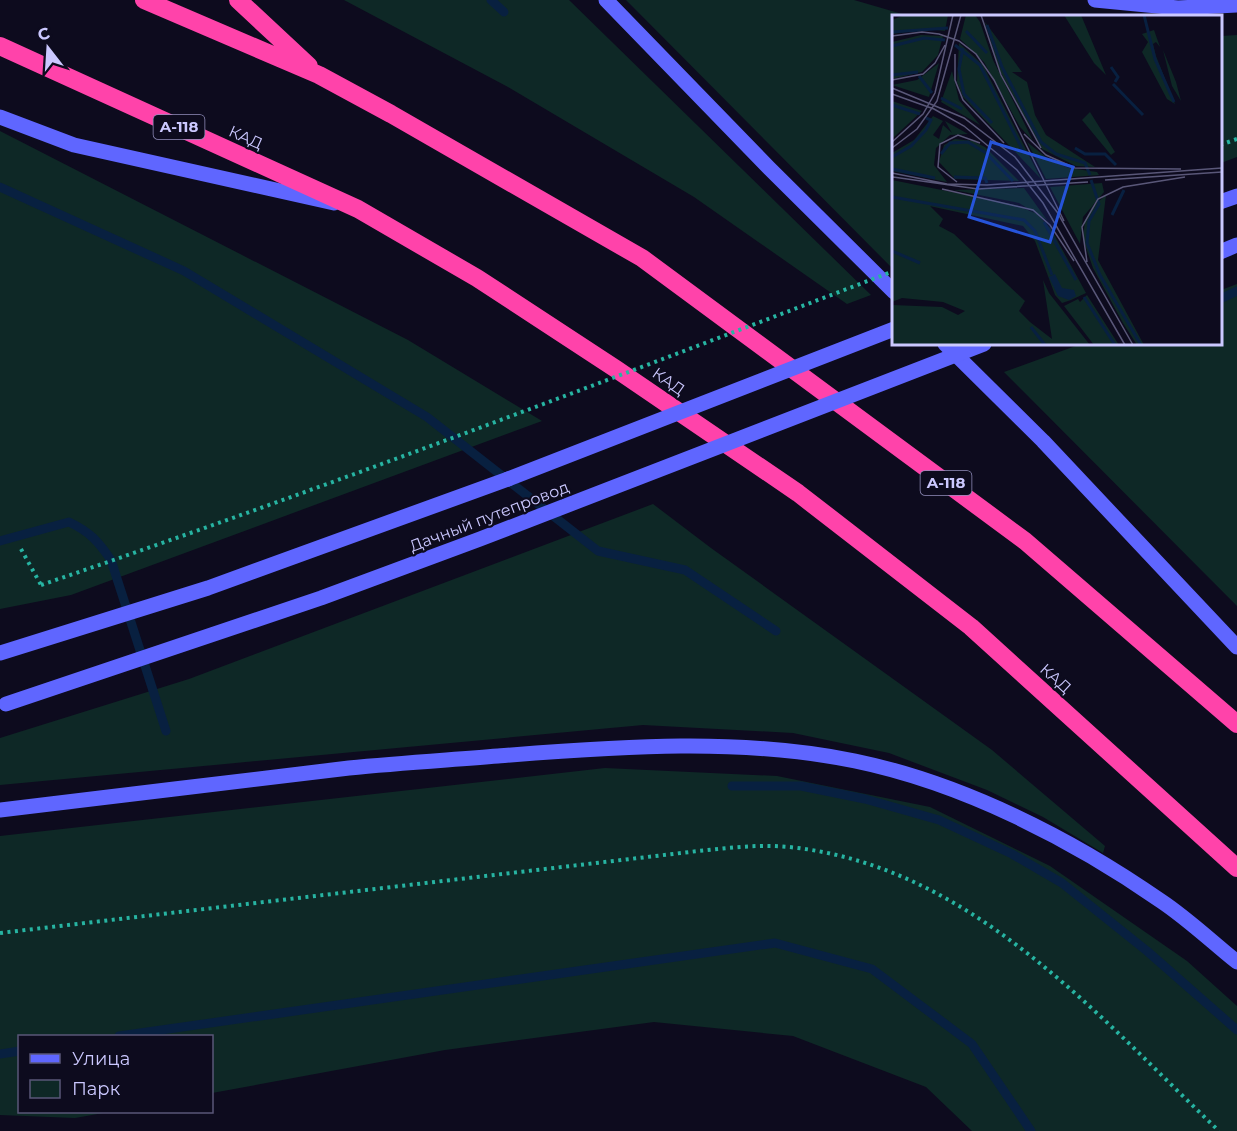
<svg xmlns="http://www.w3.org/2000/svg" width="1237" height="1131" viewBox="0 0 1237 1131" font-family="Montserrat,sans-serif">
  <rect width="100%" height="100%" fill="#0d0b1e"/>
  <path fill="#0e2826" d="M 344,0 L 569,0 L 871,295 L 847,304 L 694,197 L 508,87 Z
    M 626,0 L 854,0 L 909,16 L 894,16 L 893,269 Z
    M 1237,35 L 1237,157 L 1221,163 L 1221,36 Z
    M 0,131 L 408,340 L 542,421 L 71,595 L 0,609 Z
    M 1237,284 L 1237,606 L 1004,372 L 1081,344 L 1220,344 L 1221,290 Z
    M 653,504 L 711,548 L 992,750 L 1105,846 L 1103,853 L 1043,817 L 987,790 L 889,753 L 793,733 L 643,725 L 0,785 L 0,738 L 189,679 Z
    M 605,768 L 777,776 L 930,807 L 1050,866 L 1187,961 L 1237,1006 L 1237,1131 L 972,1131 L 926,1087 L 793,1036 L 654,1022 L 445,1050 L 212,1093 L 212,1036 L 20,1036 L 20,1112 L 109,1112 L 75,1118 L 0,1115 L 0,836 Z"/>
  <g fill="none" stroke-linecap="round" stroke-linejoin="round">
    <path stroke="#082040" stroke-width="9" d="M 491,0 L 504,12
      M 0,187 L 184,271 L 427,417 L 598,551 L 685,570 L 776,631
      M 1220,299 L 1237,291
      M 0,541 L 69,522 C 90,532 98,541 111,560 L 166,731
      M 732,786 L 801,786 L 865,799 L 939,820 L 1012,854 L 1062,883 L 1147,951 L 1237,1030
      M 119,1036 L 775,943 L 872,969 L 972,1044 L 1031,1131
      M 0,1054 L 20,1051"/>
    <path stroke="#27b4a2" stroke-width="4" stroke-dasharray="3 4.5" stroke-linecap="butt" d="M 1220,145 L 1237,139
      M 21,549 L 41,585
      M 0,933 L 698,851 C 728,848 758,844 789,847 C 969,865 1095,1013 1219,1131"/>
    <path stroke="#5f66ff" stroke-width="15" d="M 606,0 L 769,168 L 894,292
      M 1095,0 L 1178,8 L 1237,5
      M 0,117 L 74,145 L 334,203
      M 1220,202 L 1237,196
      M 1220,252 L 1237,245
      M 945,344 L 1043,441 L 1237,647
      M 0,653 L 208,588 L 508,479
      M 0,810 C 116,797 233,781 349,768 C 399,763 449,760 498,756 C 616,747 739,737 855,761 C 962,783 1072,839 1161,901 C 1188,919 1212,942 1237,962"/>
    <path stroke="#ff43aa" stroke-width="18" d="M 144,0 L 319,75 L 391,114 L 642,258 L 1025,541 L 1237,724
      M 238,0 L 309,66
      M 0,46 L 358,209 L 477,278 L 616,369 L 798,493 L 971,627 L 1237,868"/>
    <path stroke="#27b4a2" stroke-width="4" stroke-dasharray="3 4.5" stroke-linecap="butt" d="M 41,585 C 328,487 611,379 894,271"/>
    <path stroke="#5f66ff" stroke-width="15" d="M 508,479 L 894,329
      M 6,704 L 321,598 L 480,539 L 984,344"/>
  </g>
  <g text-anchor="middle" stroke-width="4.5" stroke-linejoin="round" paint-order="stroke">
    <g fill="#0d0b1e" stroke="#928fbc" stroke-width="1.5">
      <rect x="153.5" y="115" width="51" height="24" rx="4.5"/>
      <rect x="920.5" y="471" width="51" height="24" rx="4.5"/>
    </g>
    <g font-size="15" font-weight="bold" fill="#cbc8ff">
      <text x="179" y="132">А-118</text>
      <text x="946" y="488">А-118</text>
    </g>
    <g font-size="16" fill="#cbc8ff" stroke="#0d0b1e">
      <text transform="translate(246 137) rotate(24)" y="6">КАД</text>
      <text transform="translate(669 381) rotate(35)" y="6">КАД</text>
      <text transform="translate(489 516) rotate(-21)" y="6">Дачный путепровод</text>
      <text transform="translate(1056 678) rotate(42)" y="6">КАД</text>
    </g>
  </g>
  <g transform="translate(892 15)">
    <rect width="330" height="330" fill="#0d0b1e"/>
    <path d="M 12,0 L 56,0 L 53,16 L 34,14 L 0,19 L 0,5 ZM 74,0 L 83,0 L 88,7 L 101,45 L 141,126 L 128,112 L 92,47 L 68,24 ZM 172,0 L 189,0 L 214,60 L 202,48 ZM 93,7 L 130,57 L 120,57 L 135,67 L 143,100 L 154,120 L 203,152 L 184,151 L 150,134 L 108,56 ZM 262,15 L 268,32 L 264,27 L 261,29 L 264,41 L 283,89 L 275,84 L 250,37 L 256,27 L 250,19 ZM 29,20 L 51,21 L 46,40 L 30,57 L 0,64 L 0,27 ZM 67,28 L 91,50 L 149,164 L 71,82 L 65,67 ZM 271,35 L 284,67 L 289,86 L 280,71 ZM 47,48 L 37,82 L 0,70 L 25,65 ZM 60,56 L 67,85 L 88,110 L 49,87 ZM 0,86 L 30,96 L 0,124 ZM 198,97 L 223,137 L 219,140 L 190,105 ZM 41,101 L 51,106 L 41,120 L 47,124 L 51,110 L 60,118 L 53,106 L 76,119 L 58,120 L 44,133 L 42,150 L 55,167 L 0,156 L 0,138 L 22,125 ZM 63,124 L 81,126 L 93,132 L 127,166 L 63,164 L 47,147 L 52,130 ZM 135,127 L 159,146 L 177,153 L 205,157 L 207,160 L 154,164 ZM 0,165 L 124,190 L 145,199 L 159,214 L 194,278 L 179,285 L 170,288 L 163,280 L 143,226 L 131,211 L 28,189 L 38,191 L 51,204 L 47,211 L 62,219 L 133,286 L 127,296 L 138,307 L 160,324 L 151,265 L 157,278 L 198,330 L 0,330 L 0,290 L 50,292 L 66,300 L 73,296 L 51,287 L 10,283 L 0,287 ZM 210,168 L 212,177 L 191,202 L 188,229 L 158,172 ZM 132,173 L 155,205 L 127,188 L 62,175 ZM 214,180 L 206,245 L 252,330 L 245,330 L 231,308 L 201,253 L 191,224 L 193,205 L 200,192 ZM 195,280 L 225,327 L 227,330 L 202,330 L 172,291 L 186,284 L 188,287 Z" fill="#0e2826"/>
    <path d="M 163,259 L 170,273 L 182,275 L 184,281 L 177,285 L 166,281 L 157,262 Z" fill="#082040"/>
    <path fill="none" stroke="#082040" stroke-width="3" d="M 252,0 L 263,44 L 282,87M 95,10 L 110,52 L 149,127 L 164,139 L 193,148 L 198,160M 74,16 L 95,38M 0,17 L 56,13M 63,30 L 88,50 L 132,138M 0,31 L 32,23 L 53,25M 71,33 L 67,54 L 72,79 L 100,108M 219,52 L 226,62 L 223,67M 0,60 L 26,57M 27,61 L 40,78M 221,69 L 251,100M 49,83 L 70,94M 0,90 L 28,99M 183,133 L 193,139 L 213,139 L 224,150M 49,139 L 58,128 L 76,127 L 94,138 L 121,166M 0,142 L 19,131 L 34,115 L 39,105 L 34,103M 0,154 L 43,163M 62,162 L 93,163 L 95,168M 199,165 L 207,189 L 197,206 L 195,228 L 208,260 L 249,330M 0,182 L 132,205 L 143,216 L 160,260M 220,200 L 232,175M 152,207 L 184,265M 0,236 L 28,248M 192,282 L 223,330M 139,312 L 153,330"/>
    <path fill="none" stroke="#595778" stroke-width="1.5" d="M 89,0 L 109,60 L 149,133M 0,21 L 30,17 L 47,19 L 67,26 L 84,39 L 102,65 L 172,206M 63,39 L 63,65 L 71,85 L 112,128M 0,65 L 31,59 L 43,48 L 53,30M 0,73 L 72,103 L 123,142 L 165,197 L 241,330M 0,79 L 42,94 L 72,111 L 125,155 L 151,188 L 233,330M 132,119 L 154,140 L 183,153 L 289,154M 0,127 L 31,99 L 43,78 L 61,0M 0,133 L 25,114 L 45,86 L 69,0M 0,158 L 55,169 L 95,170 L 330,153M 1,162 L 86,174 L 196,167M 213,165 L 330,157M 65,167 L 46,152 L 48,129 L 66,120 L 88,128M 50,174 L 141,195 L 158,210 L 182,246M 195,247 L 190,212 L 206,184 L 231,172 L 293,162"/>
    <path fill="#2654da" fill-opacity="0.15" stroke="#2654da" stroke-width="3" d="M 99,127 L 181,152 L 158,227 L 77,202 Z"/>
    <rect width="330" height="330" fill="none" stroke="#cbc8ff" stroke-width="3"/>
  </g>
  <rect x="18" y="1035" width="195" height="78" fill="#0d0b1e" stroke="#595778" stroke-width="1.5"/>
  <rect x="30" y="1054" width="30" height="9" fill="#5f66ff" stroke="#595778" stroke-width="1.5"/>
  <text x="72" y="1065" font-size="18" fill="#cbc8ff">Улица</text>
  <rect x="30" y="1080" width="30" height="18" fill="#0e2826" stroke="#595778" stroke-width="1.5"/>
  <text x="72" y="1095" font-size="18" fill="#cbc8ff">Парк</text>
  <g transform="translate(48 48) rotate(343)" stroke="#0d0b1e" stroke-width="4.5" paint-order="stroke">
  <path d="M0-4.5L10 22L0 15L-10 22Z" fill="#cbc8ff"/>
  <text y="-9" font-size="16" font-weight="bold" text-anchor="middle" fill="#cbc8ff">С</text>
  </g>
</svg>
